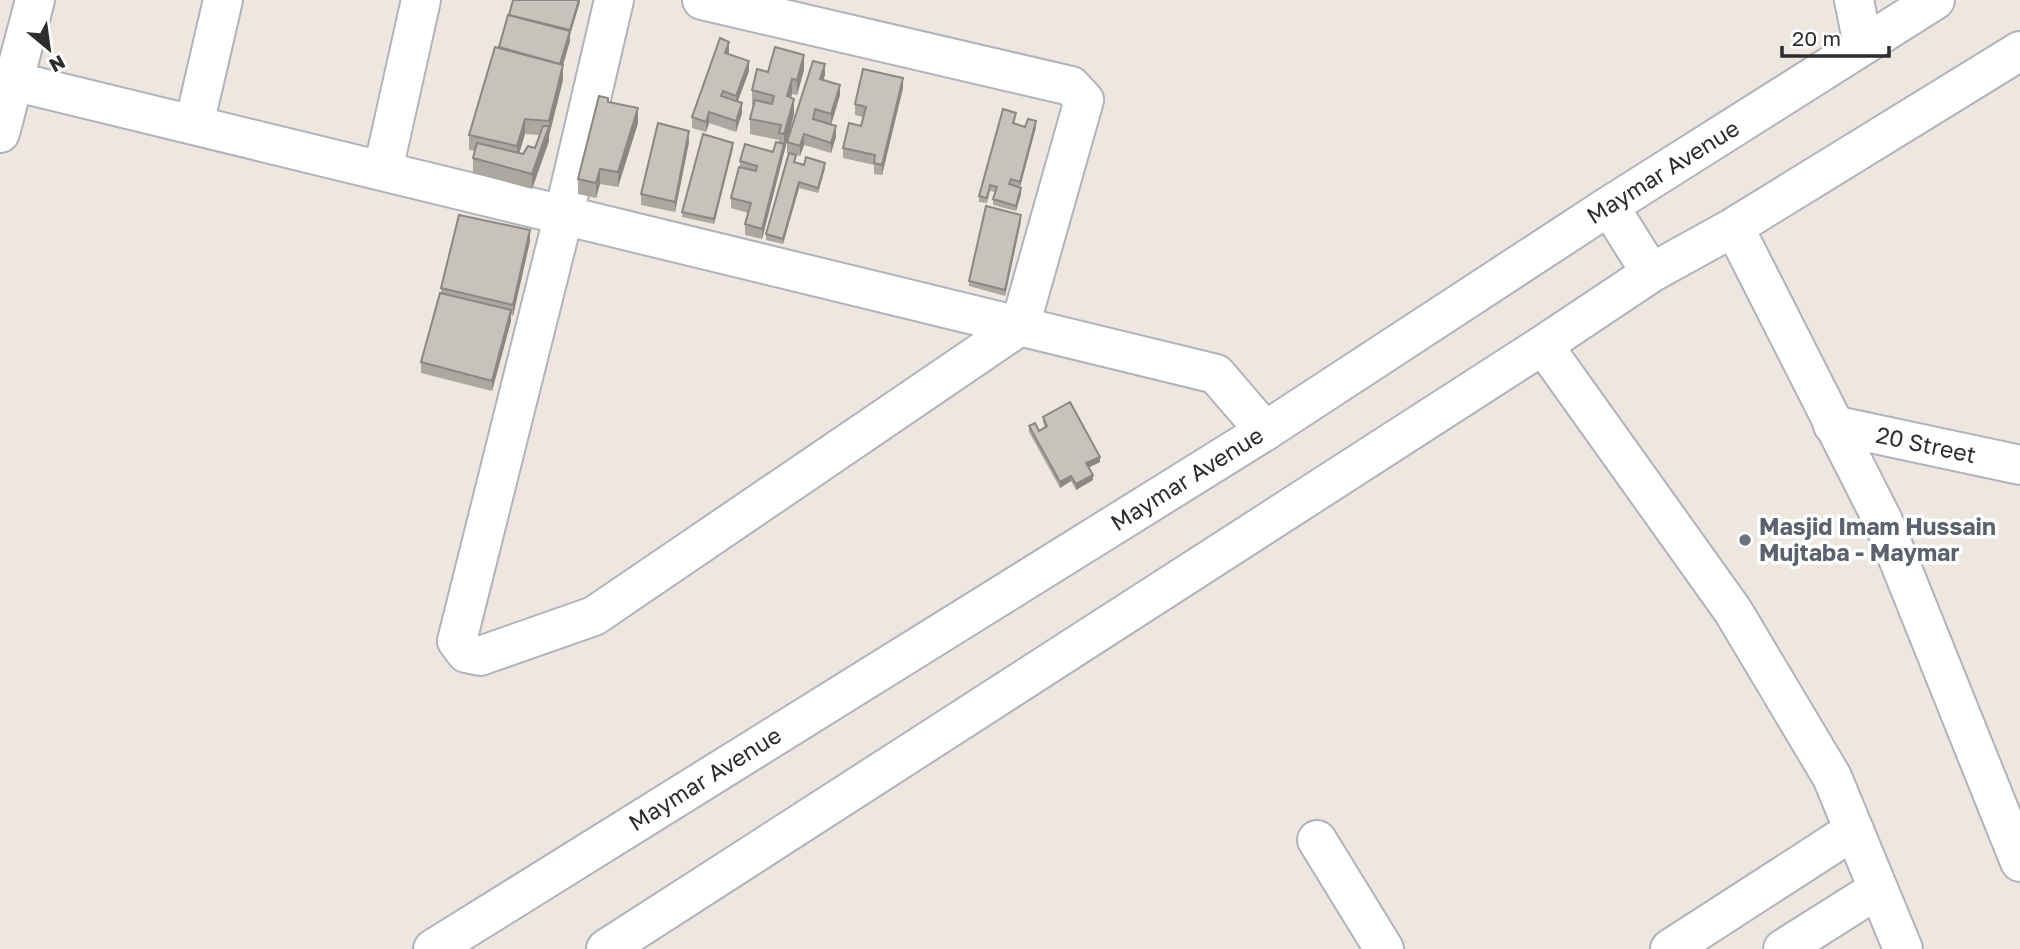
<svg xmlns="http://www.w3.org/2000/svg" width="2020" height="949" viewBox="0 0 2020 949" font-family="'Golos Text',sans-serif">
  <rect width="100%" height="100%" fill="#eee7e0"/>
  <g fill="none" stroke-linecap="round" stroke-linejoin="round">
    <g stroke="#b0b3bd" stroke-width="42">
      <path id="street" d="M 614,0 L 564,214 L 457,641 L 466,653 L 480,656 L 594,616 L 1020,326 L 1084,100 L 1071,86 L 702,0
        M 1854,0 L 1863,45
        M 0,78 L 1216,374 L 1265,431
        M 194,125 L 223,0
        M 0,133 L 35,0
        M 383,170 L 421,0
        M 1833,425 L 2020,465
        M 1317,840 L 1384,949
        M 1670,949 L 1854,830
        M 1783,949 L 1878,889"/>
    </g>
    <g stroke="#b0b3bd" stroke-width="42">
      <path id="secondary" d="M 1609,206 L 1651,273
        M 1734,227 L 1883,521 L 2020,862
        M 1543,345 L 1733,611 L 1832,777 L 1903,949
        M 433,949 L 1265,431 L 1609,206 L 1935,0
        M 606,949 L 1543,345 L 1651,273 L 1734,227 L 2020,51"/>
    </g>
    <use href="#street" stroke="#fff" stroke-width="38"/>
    <use href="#secondary" stroke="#fff" stroke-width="38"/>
  </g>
  <path fill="#aba7a1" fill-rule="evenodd" d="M 580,0 L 570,35 L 570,41 L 563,65 L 563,80 L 549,136 L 549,141 L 532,189 L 473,173 L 473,158 L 475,151 L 469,150 L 469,135 L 509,15 ZM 525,134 L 539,135 L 535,148 L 523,154 L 519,153 Z
    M 729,52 L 729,54 L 749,71 L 738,101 L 742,113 L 736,132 L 709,123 L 706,132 L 692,128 L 692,117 Z
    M 804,70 L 797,95 L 792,94 L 791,97 L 794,114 L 762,239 L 745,235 L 745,224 L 748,213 L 731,208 L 731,198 L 740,167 L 740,161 L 773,152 L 779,143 L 779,140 L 750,134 L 750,119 L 754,106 L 752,105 L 752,90 L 768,72 Z
    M 825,75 L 823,80 L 840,95 L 831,125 L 836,137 L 831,153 L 804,145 L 800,156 L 796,155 L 795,162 L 825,168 L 818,193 L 799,188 L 783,244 L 766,240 L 766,234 L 788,153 L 787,153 L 787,142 Z
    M 903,88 L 882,175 L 874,174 L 874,165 L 843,158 L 843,148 L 861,126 L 863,117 L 855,115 L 855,104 Z
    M 608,102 L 638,123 L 618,187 L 600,184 L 596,198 L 578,194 L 578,179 Z
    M 1016,118 L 1014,124 L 1025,127 L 1036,127 L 1020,187 L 1010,185 L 1021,194 L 1016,211 L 993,205 L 993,199 L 995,192 L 990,191 L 987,203 L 979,202 L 979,196 Z
    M 689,142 L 675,212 L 641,205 L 641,194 Z
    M 733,148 L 714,224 L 682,217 L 682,212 Z
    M 1021,221 L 1005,296 L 969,286 L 969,281 Z
    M 530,241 L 513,316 L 511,315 L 511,321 L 492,391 L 421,373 L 421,362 L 441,293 L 441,288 Z
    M 1043,417 L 1100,462 L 1088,467 L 1093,480 L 1076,490 L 1071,481 L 1060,488 L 1029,432 L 1029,426 L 1039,431 L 1045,427 L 1043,423 Z"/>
  <path fill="#8b8883" d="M 579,0 L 580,2 L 570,35 L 570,41 L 560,75 L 560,64 Z
    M 729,42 L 729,52 L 725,63 L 725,53 Z
    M 804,55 L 804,70 L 797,95 L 797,80 Z
    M 749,61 L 749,71 L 736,106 L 736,96 Z
    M 825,64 L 825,75 L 820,89 L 820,79 Z
    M 563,65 L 563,80 L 549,136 L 549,121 Z
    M 903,78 L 903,88 L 882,175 L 882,165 Z
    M 792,79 L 792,94 L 787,111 L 787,96 Z
    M 840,85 L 840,95 L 831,125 L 831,114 Z
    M 794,99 L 794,114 L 762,239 L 762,229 L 784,146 L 784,134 Z
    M 742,103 L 742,113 L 736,132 L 736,121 Z
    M 638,108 L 638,123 L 618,187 L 618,172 Z
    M 709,112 L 709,123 L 706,132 L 706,122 Z
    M 525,119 L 525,134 L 517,161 L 517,146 Z
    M 1036,121 L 1036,127 L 1020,187 L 1020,182 Z
    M 549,126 L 549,141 L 532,189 L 532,174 Z
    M 836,126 L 836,137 L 831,153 L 831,143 Z
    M 689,131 L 689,142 L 675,212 L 675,202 Z
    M 804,134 L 804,145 L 800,156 L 800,146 Z
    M 733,143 L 733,148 L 714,224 L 714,219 Z
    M 825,163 L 825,168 L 818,193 L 818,188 Z
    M 600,169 L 600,184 L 596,198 L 596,183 Z
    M 799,182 L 799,188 L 783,244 L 783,239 Z
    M 1021,188 L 1021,194 L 1016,211 L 1016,206 Z
    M 1021,215 L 1021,221 L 1005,296 L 1005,290 Z
    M 530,230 L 530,241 L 513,316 L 513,305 Z
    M 511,310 L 511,321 L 492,391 L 492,381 Z
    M 1100,457 L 1100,462 L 1086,469 L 1086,463 Z
    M 1093,475 L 1093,480 L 1076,490 L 1076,484 Z
    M 1071,476 L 1071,481 L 1060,488 L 1060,482 Z"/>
  <path fill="#c7c2bb" stroke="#8b8883" stroke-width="2" d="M 513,0 L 579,0 L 570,30 L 509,15 Z
    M 508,15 L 570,31 L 560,64 L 499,47 Z
    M 720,38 L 729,42 L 725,53 L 749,61 L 736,96 L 723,91 L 721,96 L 742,103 L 736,121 L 709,112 L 706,122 L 692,117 Z
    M 495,47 L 563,65 L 549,121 L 525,119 L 517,146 L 469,135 Z
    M 775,47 L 804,55 L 797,80 L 792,79 L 787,96 L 794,99 L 784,134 L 779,133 L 781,125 L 750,119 L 755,100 L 772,104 L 774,96 L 752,90 L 757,69 L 768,72 Z
    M 813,61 L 825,64 L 820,79 L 840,85 L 831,114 L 815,109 L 813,119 L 836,126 L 831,143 L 804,134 L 800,146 L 787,142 Z
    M 863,69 L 903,78 L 882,165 L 874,163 L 875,155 L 843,148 L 849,123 L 861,126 L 866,107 L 855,104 Z
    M 599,96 L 608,98 L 608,102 L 638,108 L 618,172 L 600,169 L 596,183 L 578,179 Z
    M 1003,109 L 1016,113 L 1013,123 L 1025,127 L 1028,119 L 1036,121 L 1020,182 L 1011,179 L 1009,184 L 1021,188 L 1016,206 L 993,199 L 997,187 L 990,185 L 987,198 L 979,196 Z
    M 658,123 L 689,131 L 675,202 L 641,194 Z
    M 543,126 L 549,126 L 532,174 L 473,158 L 477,143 L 523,154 L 528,146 L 535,148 Z
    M 703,134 L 733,143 L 714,219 L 682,212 Z
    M 776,142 L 784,144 L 762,229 L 745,224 L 751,203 L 731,198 L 739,167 L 756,171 L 757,166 L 740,161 L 745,144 L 773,152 Z
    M 789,153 L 796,155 L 794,162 L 804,165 L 806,157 L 825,163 L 818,188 L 799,182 L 783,239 L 766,234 Z
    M 986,206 L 1021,215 L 1005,290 L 969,281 Z
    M 459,215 L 530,230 L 513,305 L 441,288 Z
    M 440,293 L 511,310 L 492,381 L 421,362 Z
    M 1070,402 L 1100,457 L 1086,463 L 1093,475 L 1076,484 L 1071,476 L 1060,482 L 1029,426 L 1035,423 L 1039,431 L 1047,426 L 1043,417 Z"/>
  <circle fill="#6b7280" stroke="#fff" stroke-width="2.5" cx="1745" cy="540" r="7"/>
  <g text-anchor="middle" stroke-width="7" stroke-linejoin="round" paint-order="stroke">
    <g font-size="23" fill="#2d2d2d" stroke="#fff">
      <text transform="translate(1663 172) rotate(-32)" y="8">Maymar Avenue</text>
      <text transform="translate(1926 445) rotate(12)" y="8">20 Street</text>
      <text transform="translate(1187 479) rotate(-32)" y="8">Maymar Avenue</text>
      <text transform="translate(705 779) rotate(-32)" y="8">Maymar Avenue</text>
    </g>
    <g font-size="23" font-weight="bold" fill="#5b616d" stroke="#fff" text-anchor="start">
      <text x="1759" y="535">Masjid Imam Hussain<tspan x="1759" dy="26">Mujtaba - Maymar</tspan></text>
    </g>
  </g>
  <g transform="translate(49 49) rotate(151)" stroke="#ffffff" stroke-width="5" paint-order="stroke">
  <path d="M0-5L12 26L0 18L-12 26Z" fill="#2d2d2d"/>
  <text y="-10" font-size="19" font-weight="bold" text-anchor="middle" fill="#2d2d2d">N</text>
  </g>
  <path d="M1782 46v10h107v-10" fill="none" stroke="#2d2d2d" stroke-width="3.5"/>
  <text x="1792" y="46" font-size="21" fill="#2d2d2d" stroke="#ffffff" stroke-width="5" paint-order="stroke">20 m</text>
</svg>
